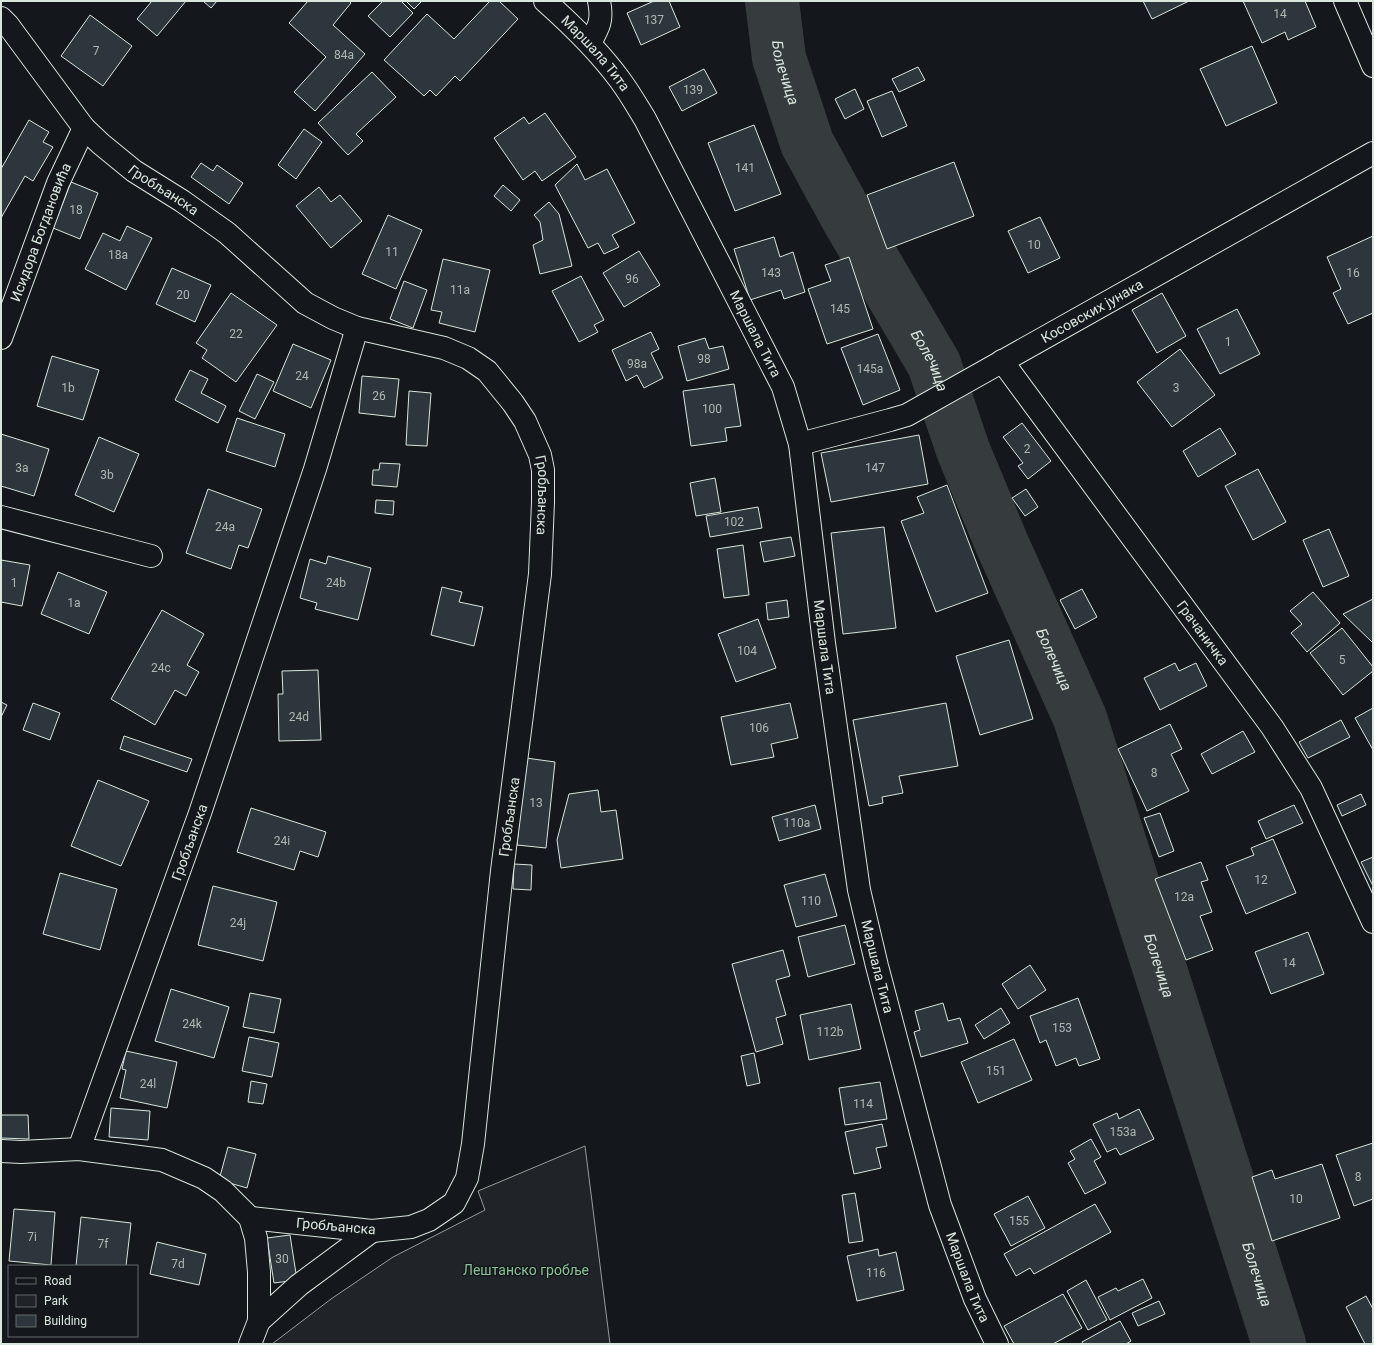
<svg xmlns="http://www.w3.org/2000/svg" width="1374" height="1345" viewBox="0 0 1374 1345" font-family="Roboto,sans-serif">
  <rect width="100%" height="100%" fill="#14181c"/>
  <path fill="#202428" stroke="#939e99" d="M 585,1146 L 610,1344 L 272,1344 L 331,1299 L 393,1257 L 485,1210 L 478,1191 Z"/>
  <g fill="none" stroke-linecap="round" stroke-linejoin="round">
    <path stroke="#363b3e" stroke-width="54" id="s1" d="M 772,1 L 779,58 L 807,143 L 849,220 L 934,364 L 963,450 L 1002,544 L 1080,718 L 1279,1344"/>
  </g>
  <path fill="#2c363c" stroke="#d8e6dc" d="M 152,1 L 186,1 L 157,36 L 137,19 Z
    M 203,1 L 217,1 L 211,8 Z
    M 308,1 L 349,1 L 351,3 L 333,25 L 365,54 L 315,111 L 294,92 L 326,57 L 289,23 Z
    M 383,1 L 401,1 L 413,13 L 390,37 L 368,16 Z
    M 406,1 L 422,1 L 414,9 Z
    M 490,1 L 499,1 L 518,19 L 460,81 L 455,76 L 436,96 L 430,90 L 424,96 L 384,60 L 427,14 L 454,39 Z
    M 654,1 L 669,1 L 680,27 L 641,45 L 627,13 Z
    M 1143,1 L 1189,1 L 1152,19 Z
    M 1243,1 L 1305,1 L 1316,27 L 1288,40 L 1285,32 L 1262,43 Z
    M 90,15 L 132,46 L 103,86 L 61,56 Z
    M 1252,46 L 1277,103 L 1226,126 L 1200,69 Z
    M 918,67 L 925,80 L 899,92 L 892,79 Z
    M 704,69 L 717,93 L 682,111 L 669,87 Z
    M 372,72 L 396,97 L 356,134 L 363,141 L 348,155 L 318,123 Z
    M 855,89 L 864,109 L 845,119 L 835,99 Z
    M 892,91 L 907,126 L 882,137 L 867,101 Z
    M 545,113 L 576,157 L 542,181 L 535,171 L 523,180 L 494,138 L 524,117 L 529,124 Z
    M 29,120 L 49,132 L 43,142 L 53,147 L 33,181 L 25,176 L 1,218 L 1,169 Z
    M 754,125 L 781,194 L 735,211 L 708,143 Z
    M 304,129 L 322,142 L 296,179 L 278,165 Z
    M 954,162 L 974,216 L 887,249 L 867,195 Z
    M 201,163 L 213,171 L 217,165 L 243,183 L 229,204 L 191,177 Z
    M 577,164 L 585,180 L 607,169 L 635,223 L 612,235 L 619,247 L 604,254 L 598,243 L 588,248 L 555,185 Z
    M 71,182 L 98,193 L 80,239 L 53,228 Z
    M 503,185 L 520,200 L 511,211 L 494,196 Z
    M 319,187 L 331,202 L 340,195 L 362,221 L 331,248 L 296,206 Z
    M 549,202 L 559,214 L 572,266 L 540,274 L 533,245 L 543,240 L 540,222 L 534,215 Z
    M 388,215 L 422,230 L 396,289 L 362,274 Z
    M 1040,217 L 1060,258 L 1028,273 L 1008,231 Z
    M 127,226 L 152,238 L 126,290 L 85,269 L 103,233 L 120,241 Z
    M 1373,236 L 1373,313 L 1348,324 L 1333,293 L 1341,289 L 1327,257 Z
    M 774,237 L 780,257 L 793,252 L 805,292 L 784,299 L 781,290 L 750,300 L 734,249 Z
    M 639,251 L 660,285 L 624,307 L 603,273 Z
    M 849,257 L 873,329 L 827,344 L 808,289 L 831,281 L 825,265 Z
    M 443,259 L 490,270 L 475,332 L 439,323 L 442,312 L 431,310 Z
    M 172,268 L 211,285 L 195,322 L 156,304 Z
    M 581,276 L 604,320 L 594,325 L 598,332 L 579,342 L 552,291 Z
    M 404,281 L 427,290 L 413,328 L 390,319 Z
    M 231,293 L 277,325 L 236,382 L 202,358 L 207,350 L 196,343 Z
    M 1162,293 L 1186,336 L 1157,353 L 1132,310 Z
    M 1237,309 L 1260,354 L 1220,374 L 1197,329 Z
    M 651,332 L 659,349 L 651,353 L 663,378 L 644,388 L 637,375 L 626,381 L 612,350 Z
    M 878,334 L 900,390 L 863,405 L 841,348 Z
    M 705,338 L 709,349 L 723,346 L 729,369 L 687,381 L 678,346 Z
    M 293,344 L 331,360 L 311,408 L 273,391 Z
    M 1180,349 L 1215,395 L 1172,427 L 1137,382 Z
    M 52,356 L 99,370 L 83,420 L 37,406 Z
    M 190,370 L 208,379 L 201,393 L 226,406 L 218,423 L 175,400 Z
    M 257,374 L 274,382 L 255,419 L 239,411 Z
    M 362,376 L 399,379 L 395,417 L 359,413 Z
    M 734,384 L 741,426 L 725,428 L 727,441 L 691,446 L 683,391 Z
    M 409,391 L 431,393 L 427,446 L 406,445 Z
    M 237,418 L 285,434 L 275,467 L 226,451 Z
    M 1022,423 L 1051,461 L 1028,479 L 1018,466 L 1023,463 L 1003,437 Z
    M 1220,428 L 1236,454 L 1198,477 L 1183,451 Z
    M 1,434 L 49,449 L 34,496 L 1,486 Z
    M 919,435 L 928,484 L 831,502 L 821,453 Z
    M 99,437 L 139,454 L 114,512 L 75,495 Z
    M 380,463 L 400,464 L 397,487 L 372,485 L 373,470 L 379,470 Z
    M 1258,469 L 1286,522 L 1253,540 L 1225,486 Z
    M 715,478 L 721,512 L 696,516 L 690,483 Z
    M 947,485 L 988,593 L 936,612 L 901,521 L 924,513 L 917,497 Z
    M 208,489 L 262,509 L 248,548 L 239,545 L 231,569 L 186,553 Z
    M 1026,489 L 1038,507 L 1025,516 L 1012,498 Z
    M 376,500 L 394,501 L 393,515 L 375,513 Z
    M 758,507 L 762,528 L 710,537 L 706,516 Z
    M 884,527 L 896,628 L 843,634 L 831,533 Z
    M 1329,529 L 1349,576 L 1323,587 L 1303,540 Z
    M 791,537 L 795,556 L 764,562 L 760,542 Z
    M 743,545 L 749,595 L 724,598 L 717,549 Z
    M 328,556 L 371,568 L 358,620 L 315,609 L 317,603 L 300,598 L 310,559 L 326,564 Z
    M 1,560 L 30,565 L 22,606 L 1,602 Z
    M 58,572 L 107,592 L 89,634 L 41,614 Z
    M 442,587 L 462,592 L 459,602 L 483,607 L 474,646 L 431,635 Z
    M 1082,589 L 1097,617 L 1075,629 L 1060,600 Z
    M 1313,592 L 1340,623 L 1307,652 L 1291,633 L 1302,624 L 1290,611 Z
    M 1373,599 L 1373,643 L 1343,614 Z
    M 787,600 L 789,617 L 768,620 L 766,603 Z
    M 162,610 L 204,634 L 187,665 L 199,672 L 186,696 L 175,690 L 155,725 L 111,699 Z
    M 758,619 L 776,668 L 736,682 L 718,634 Z
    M 1342,628 L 1373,667 L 1373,671 L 1343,695 L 1310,653 Z
    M 1009,640 L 1033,719 L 980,735 L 956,656 Z
    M 1175,663 L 1179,671 L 1196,663 L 1207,686 L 1160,710 L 1144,678 Z
    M 318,670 L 321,740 L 279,741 L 278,694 L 283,694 L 282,671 Z
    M 1,702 L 7,705 L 1,717 Z
    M 33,703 L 60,713 L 50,740 L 23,730 Z
    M 790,703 L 798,738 L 771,744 L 774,757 L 731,765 L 721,717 Z
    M 946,703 L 958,766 L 899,776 L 903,793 L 882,797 L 883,803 L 869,806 L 853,720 Z
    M 1373,708 L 1373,750 L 1355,718 Z
    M 1341,720 L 1350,737 L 1308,758 L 1299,742 Z
    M 1170,724 L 1182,749 L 1171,754 L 1189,791 L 1147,811 L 1118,749 Z
    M 1243,731 L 1255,752 L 1212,774 L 1201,754 Z
    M 124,736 L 192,759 L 187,772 L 120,749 Z
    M 526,758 L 555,762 L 546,848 L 517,845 Z
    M 98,780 L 149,801 L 121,866 L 71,846 Z
    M 598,790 L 601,812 L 616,810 L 623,859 L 561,868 L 557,840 L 569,794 Z
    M 1361,794 L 1366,805 L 1342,816 L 1337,805 Z
    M 815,805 L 821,829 L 779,841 L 772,817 Z
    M 1294,805 L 1303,823 L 1266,839 L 1258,821 Z
    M 251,808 L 326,832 L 318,857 L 300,851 L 294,870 L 237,852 Z
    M 1160,813 L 1174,851 L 1159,857 L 1144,818 Z
    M 1273,839 L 1296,893 L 1246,914 L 1226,866 L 1254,855 L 1251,848 Z
    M 1373,857 L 1373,886 L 1361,862 Z
    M 1201,862 L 1208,880 L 1201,882 L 1212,912 L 1200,916 L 1213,950 L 1186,960 L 1155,879 Z
    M 514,864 L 532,865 L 531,890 L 513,889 Z
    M 60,873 L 117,889 L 100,950 L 43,934 Z
    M 825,874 L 837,916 L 796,927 L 784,885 Z
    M 213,886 L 277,902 L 263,961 L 198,945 Z
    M 845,925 L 855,964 L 808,977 L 798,937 Z
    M 1308,932 L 1324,974 L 1271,994 L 1255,952 Z
    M 783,950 L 790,976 L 776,980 L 786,1015 L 776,1018 L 783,1044 L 756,1052 L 732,964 Z
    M 1030,965 L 1046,990 L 1018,1009 L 1002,984 Z
    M 171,989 L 229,1007 L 214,1058 L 155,1041 Z
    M 250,993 L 281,999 L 274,1033 L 243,1027 Z
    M 1078,998 L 1100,1059 L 1079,1066 L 1076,1058 L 1056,1066 L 1046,1040 L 1040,1043 L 1030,1016 Z
    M 943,1003 L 948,1021 L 960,1018 L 968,1043 L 921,1057 L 914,1032 L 920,1030 L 915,1011 Z
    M 851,1004 L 861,1049 L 809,1060 L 800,1015 Z
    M 1001,1008 L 1010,1023 L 984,1039 L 975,1025 Z
    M 249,1037 L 279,1043 L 272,1077 L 242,1071 Z
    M 1014,1039 L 1032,1080 L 978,1103 L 961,1062 Z
    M 126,1051 L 177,1062 L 167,1108 L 120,1098 L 126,1070 L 122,1069 Z
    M 754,1053 L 760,1083 L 747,1086 L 741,1056 Z
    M 251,1081 L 267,1084 L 263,1104 L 248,1102 Z
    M 880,1082 L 887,1119 L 845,1125 L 839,1088 Z
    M 111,1108 L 150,1111 L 148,1140 L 109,1137 Z
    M 1139,1109 L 1154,1139 L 1120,1155 L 1116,1148 L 1107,1152 L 1093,1124 L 1117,1113 L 1119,1119 Z
    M 1,1115 L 28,1115 L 29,1139 L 1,1138 Z
    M 882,1124 L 887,1146 L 876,1148 L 881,1168 L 854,1174 L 845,1132 Z
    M 1091,1139 L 1101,1157 L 1094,1161 L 1106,1183 L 1085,1194 L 1068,1163 L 1075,1159 L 1070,1151 Z
    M 1373,1143 L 1373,1199 L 1354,1206 L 1336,1155 Z
    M 228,1147 L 256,1154 L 247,1188 L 219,1180 Z
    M 1322,1164 L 1340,1218 L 1272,1241 L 1252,1177 L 1272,1170 L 1275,1179 Z
    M 855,1193 L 863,1241 L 849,1243 L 842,1195 Z
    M 1028,1196 L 1045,1228 L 1011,1246 L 994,1214 Z
    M 1095,1204 L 1111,1232 L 1034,1274 L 1030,1268 L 1016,1276 L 1004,1254 Z
    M 14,1209 L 55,1212 L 51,1265 L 9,1261 Z
    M 81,1217 L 131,1223 L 126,1266 L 76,1266 Z
    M 290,1235 L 297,1280 L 274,1283 L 267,1238 Z
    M 157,1242 L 206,1254 L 199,1285 L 150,1274 Z
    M 878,1249 L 879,1256 L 896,1252 L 904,1290 L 857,1301 L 847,1256 Z
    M 1143,1279 L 1152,1298 L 1110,1320 L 1098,1297 L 1116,1288 L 1118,1291 Z
    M 1086,1280 L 1107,1320 L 1088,1330 L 1067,1291 Z
    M 1063,1294 L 1082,1328 L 1053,1344 L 1014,1344 L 1004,1326 Z
    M 1366,1296 L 1373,1309 L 1373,1344 L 1365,1344 L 1346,1307 Z
    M 1159,1301 L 1165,1314 L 1138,1326 L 1132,1313 Z
    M 1120,1321 L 1131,1341 L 1126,1344 L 1083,1344 L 1082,1342 Z"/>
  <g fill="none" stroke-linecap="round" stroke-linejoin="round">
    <g stroke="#d8e6dc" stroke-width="24">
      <g id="minor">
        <path id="s2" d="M 545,1 C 572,25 598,50 620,80 C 629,92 637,106 645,119 L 783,387 L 800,444 L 824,643 L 859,890 L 877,966 L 940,1205 L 975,1299 L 997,1344"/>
        <path d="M 1345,1 L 1373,66"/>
        <path id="s3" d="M 1,18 L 8,25 L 84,128 L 101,144 L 134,171 L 182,201 L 227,233 L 305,303 L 333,318 L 357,328 L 444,348 L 468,358 L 487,371 L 513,403 L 525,421 L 540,455 L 543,470 L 543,502 L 540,574 L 502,871 L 473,1144 L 467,1178 L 454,1203 L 429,1220 L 411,1227 L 372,1231 L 250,1218"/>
        <path d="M 590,43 C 599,27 603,20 599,1"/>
        <path id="s4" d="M 1,338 L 58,183 L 84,128"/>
        <path id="s5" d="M 1002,361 L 1272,727 L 1311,788 L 1373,922"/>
        <path id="s6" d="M 800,444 L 890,420 L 907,415 L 1373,153"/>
        <path d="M 1,517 L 151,556"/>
        <path id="s7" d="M 79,1149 L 200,813 L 315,469 L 357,328"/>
        <path d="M 1,1151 L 21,1152 L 79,1149 L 162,1160 L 204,1178 L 223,1191 L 250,1218 L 256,1238 L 259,1272 L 259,1321 L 250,1344"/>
        <path d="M 259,1321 L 299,1285 L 372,1231"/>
      </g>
    </g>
    <use href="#minor" stroke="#14181c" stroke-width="22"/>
  </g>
  <g text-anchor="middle" stroke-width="3" stroke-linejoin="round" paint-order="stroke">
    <g font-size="12" fill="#adbab4">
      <text x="1280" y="18">14</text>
      <text x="654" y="24">137</text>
      <text x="96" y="55">7</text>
      <text x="344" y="59">84a</text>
      <text x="693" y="94">139</text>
      <text x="745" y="172">141</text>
      <text x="76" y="214">18</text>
      <text x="1034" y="249">10</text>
      <text x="392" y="256">11</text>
      <text x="118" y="259">18a</text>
      <text x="771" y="277">143</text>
      <text x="1353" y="277">16</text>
      <text x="632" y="283">96</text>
      <text x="460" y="294">11a</text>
      <text x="183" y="299">20</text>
      <text x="840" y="313">145</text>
      <text x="236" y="338">22</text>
      <text x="1228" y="346">1</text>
      <text x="704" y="363">98</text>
      <text x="637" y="368">98a</text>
      <text x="870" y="373">145a</text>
      <text x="302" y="380">24</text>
      <text x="68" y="392">1b</text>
      <text x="1176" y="392">3</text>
      <text x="379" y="400">26</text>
      <text x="712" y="413">100</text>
      <text x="1027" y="453">2</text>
      <text x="22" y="472">3a</text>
      <text x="875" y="472">147</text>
      <text x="107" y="479">3b</text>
      <text x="734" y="526">102</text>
      <text x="225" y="531">24a</text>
      <text x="14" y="587">1</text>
      <text x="336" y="587">24b</text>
      <text x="74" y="607">1a</text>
      <text x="747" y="655">104</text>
      <text x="1342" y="664">5</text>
      <text x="161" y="672">24c</text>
      <text x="299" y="721">24d</text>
      <text x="759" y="732">106</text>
      <text x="1154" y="777">8</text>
      <text x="536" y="807">13</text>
      <text x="797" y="827">110a</text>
      <text x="282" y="845">24i</text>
      <text x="1261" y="884">12</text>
      <text x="1184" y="901">12a</text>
      <text x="811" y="905">110</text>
      <text x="238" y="927">24j</text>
      <text x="1289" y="967">14</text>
      <text x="192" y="1028">24k</text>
      <text x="1062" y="1032">153</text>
      <text x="830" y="1036">112b</text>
      <text x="996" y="1075">151</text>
      <text x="148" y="1088">24l</text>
      <text x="863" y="1108">114</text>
      <text x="1123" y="1136">153a</text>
      <text x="1358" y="1181">8</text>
      <text x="1296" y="1203">10</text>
      <text x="1019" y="1225">155</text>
      <text x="32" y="1241">7i</text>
      <text x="103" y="1248">7f</text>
      <text x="282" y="1263">30</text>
      <text x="178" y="1268">7d</text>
      <text x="876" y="1277">116</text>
    </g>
    <g font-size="14" fill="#d8e6dc" stroke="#14181c">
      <text dy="5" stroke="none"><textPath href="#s2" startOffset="73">Маршала Тита</textPath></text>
      <text dy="5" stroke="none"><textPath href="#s3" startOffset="239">Гробљанска</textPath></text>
      <text dy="5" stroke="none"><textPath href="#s4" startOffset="113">Исидора Богдановића</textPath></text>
      <text dy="5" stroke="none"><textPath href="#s6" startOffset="323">Косовских јунака</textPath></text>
      <text dy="5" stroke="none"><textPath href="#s2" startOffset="397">Маршала Тита</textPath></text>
      <text dy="5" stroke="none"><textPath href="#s3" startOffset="757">Гробљанска</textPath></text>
      <text dy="5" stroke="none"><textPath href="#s5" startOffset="338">Грачаничка</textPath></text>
      <text dy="5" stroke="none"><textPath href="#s2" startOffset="721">Маршала Тита</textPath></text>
      <text transform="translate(509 817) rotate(-82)" y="5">Гробљанска</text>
      <text dy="5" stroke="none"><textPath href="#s7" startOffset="326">Гробљанска</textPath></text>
      <text dy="5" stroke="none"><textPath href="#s2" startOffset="1045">Маршала Тита</textPath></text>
      <text transform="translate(336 1226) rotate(5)" y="5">Гробљанска</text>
      <text dy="5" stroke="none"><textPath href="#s2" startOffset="1369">Маршала Тита</textPath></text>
    </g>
    <g font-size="14" fill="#8ac095" stroke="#14181c">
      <text x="526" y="1275">Лештанско гробље</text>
    </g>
    <g font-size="15" font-style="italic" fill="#d8e6dc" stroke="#14181c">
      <text dy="5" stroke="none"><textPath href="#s1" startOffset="73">Болечица</textPath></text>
      <text dy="5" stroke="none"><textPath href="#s1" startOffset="397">Болечица</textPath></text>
      <text dy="5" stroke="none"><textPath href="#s1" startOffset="721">Болечица</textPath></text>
      <text dy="5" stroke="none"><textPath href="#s1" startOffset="1045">Болечица</textPath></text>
      <text dy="5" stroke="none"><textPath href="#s1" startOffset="1369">Болечица</textPath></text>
    </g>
  </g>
  <rect width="1374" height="1345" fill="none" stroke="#d8e6dc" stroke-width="4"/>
  <rect x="8" y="1265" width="130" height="72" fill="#14181c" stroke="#626a69"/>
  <rect x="16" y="1278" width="20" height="6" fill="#14181c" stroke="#626a69"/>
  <text x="44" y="1285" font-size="12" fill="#d8e6dc">Road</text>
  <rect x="16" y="1295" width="20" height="12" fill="#202428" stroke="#626a69"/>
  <text x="44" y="1305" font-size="12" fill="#d8e6dc">Park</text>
  <rect x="16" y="1315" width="20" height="12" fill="#2c363c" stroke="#626a69"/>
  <text x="44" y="1325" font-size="12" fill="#d8e6dc">Building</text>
</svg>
